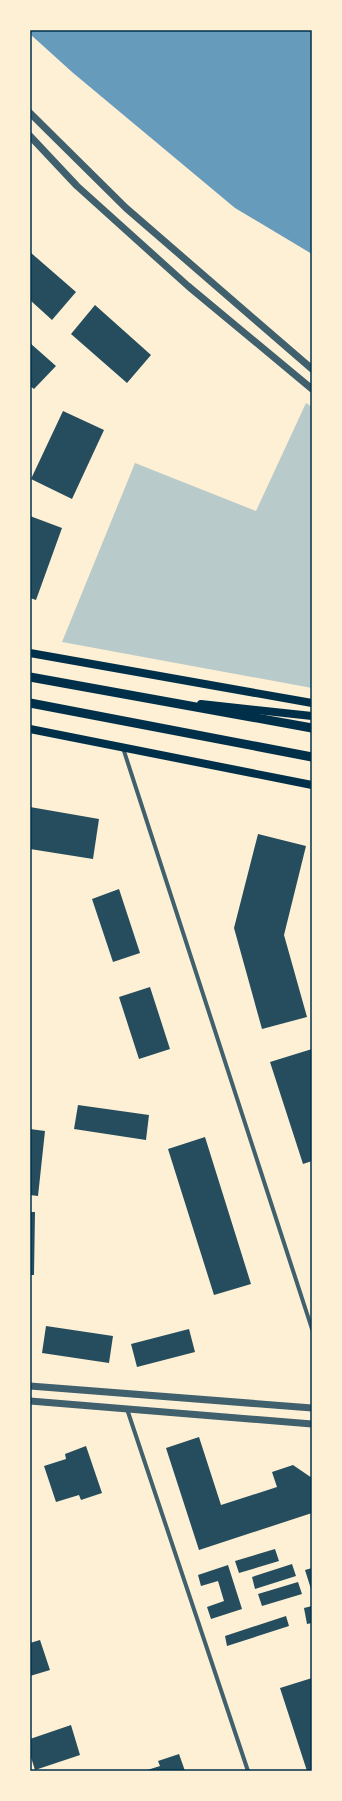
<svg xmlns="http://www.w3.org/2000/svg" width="342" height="1801" viewBox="0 0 342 1801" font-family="Arial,sans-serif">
  <rect width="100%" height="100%" fill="#fdf0d5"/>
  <path fill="#b9caca" d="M 306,403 L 312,407 L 312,688 L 62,642 L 135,463 L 256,511 Z"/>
  <path fill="#669bbc" d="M 30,30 L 312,30 L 312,254 L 235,208 L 72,72 L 30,34 Z"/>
  <path fill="#264d5e" d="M 30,252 L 76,292 L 52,320 L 30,300 Z
    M 95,305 L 151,355 L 127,383 L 71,334 Z
    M 30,343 L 56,366 L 34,389 L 30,386 Z
    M 63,411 L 104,430 L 72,499 L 31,479 Z
    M 30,516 L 62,528 L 36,600 L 30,598 Z
    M 30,807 L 99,819 L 93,859 L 30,849 Z
    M 258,834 L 306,846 L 284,935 L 307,1017 L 262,1029 L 234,928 Z
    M 119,889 L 140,953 L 113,962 L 92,899 Z
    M 150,987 L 170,1049 L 139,1059 L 119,997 Z
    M 312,1049 L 312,1161 L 303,1164 L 270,1062 Z
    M 78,1105 L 149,1115 L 146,1140 L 74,1129 Z
    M 30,1129 L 45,1131 L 38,1196 L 30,1195 Z
    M 205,1137 L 251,1284 L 214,1295 L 168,1149 Z
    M 30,1212 L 35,1212 L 34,1275 L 30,1275 Z
    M 46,1326 L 113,1336 L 109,1363 L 42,1353 Z
    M 189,1329 L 195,1352 L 137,1367 L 131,1344 Z
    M 199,1437 L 221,1505 L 277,1487 L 272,1472 L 293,1465 L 312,1478 L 312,1513 L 199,1550 L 166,1448 Z
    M 86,1446 L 102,1493 L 81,1500 L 79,1495 L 56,1502 L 44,1466 L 66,1459 L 65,1454 Z
    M 275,1549 L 279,1561 L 239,1573 L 235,1561 Z
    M 292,1564 L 296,1576 L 255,1589 L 252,1577 Z
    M 228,1565 L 242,1609 L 211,1619 L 207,1607 L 224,1601 L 218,1581 L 201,1586 L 198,1575 Z
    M 312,1568 L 312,1589 L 311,1589 L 305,1570 Z
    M 298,1582 L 302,1594 L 262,1606 L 258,1594 Z
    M 312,1606 L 312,1623 L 307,1624 L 304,1608 Z
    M 286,1616 L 289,1626 L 227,1646 L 225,1636 Z
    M 40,1640 L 50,1670 L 30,1676 L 30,1643 Z
    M 312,1678 L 312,1771 L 307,1771 L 280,1688 Z
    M 71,1725 L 80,1755 L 35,1770 L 30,1754 L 30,1739 Z
    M 179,1754 L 185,1771 L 144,1771 L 160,1766 L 158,1761 Z"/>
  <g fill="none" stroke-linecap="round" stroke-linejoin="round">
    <path stroke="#3f606c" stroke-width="4" d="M 123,748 L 312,1329
      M 127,1409 L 248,1771"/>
    <path stroke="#3f606c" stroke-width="7" d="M 30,113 L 126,208 L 312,369
      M 30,136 L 77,186 L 188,286 L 312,389
      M 30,1386 L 312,1408
      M 30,1401 L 312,1424"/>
    <path stroke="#003049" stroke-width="8" d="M 30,653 L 312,703
      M 201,704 L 312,716
      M 30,729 L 312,785"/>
    <path stroke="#003049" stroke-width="9" d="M 30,677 L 312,728
      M 30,703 L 312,757"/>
  </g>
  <rect width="342" height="1801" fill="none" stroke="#fdf0d5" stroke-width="62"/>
  <rect x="31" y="31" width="280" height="1739" fill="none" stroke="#003049" stroke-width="1.5"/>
</svg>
